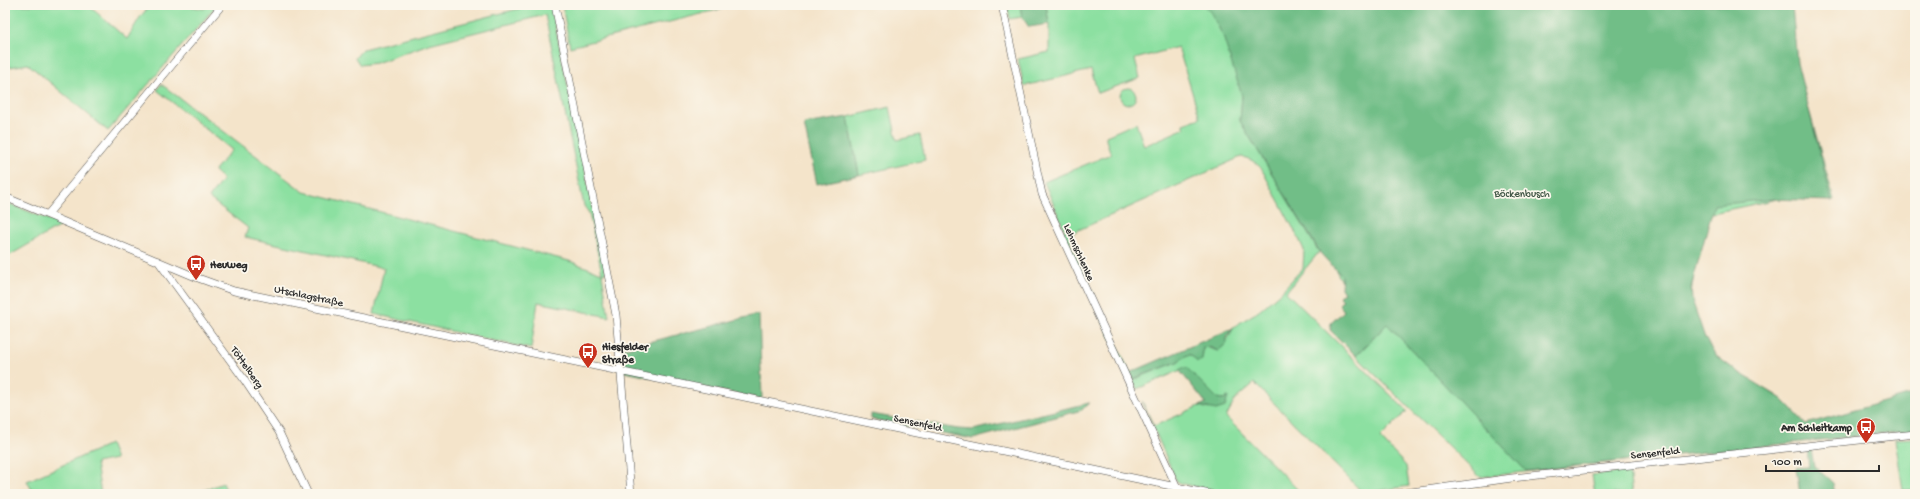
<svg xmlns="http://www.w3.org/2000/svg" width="1920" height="499" viewBox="0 0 1920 499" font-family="'Gochi Hand',sans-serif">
  <rect width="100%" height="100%" fill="#fbf7ec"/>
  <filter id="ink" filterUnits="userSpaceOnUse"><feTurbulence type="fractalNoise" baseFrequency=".025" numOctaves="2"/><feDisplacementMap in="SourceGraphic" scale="8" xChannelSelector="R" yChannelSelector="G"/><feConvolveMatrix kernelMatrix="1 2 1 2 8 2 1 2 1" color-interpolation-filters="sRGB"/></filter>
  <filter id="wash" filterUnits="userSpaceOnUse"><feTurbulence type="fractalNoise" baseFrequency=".012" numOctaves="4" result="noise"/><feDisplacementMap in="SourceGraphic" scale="16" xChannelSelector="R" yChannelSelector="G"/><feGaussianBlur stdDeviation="0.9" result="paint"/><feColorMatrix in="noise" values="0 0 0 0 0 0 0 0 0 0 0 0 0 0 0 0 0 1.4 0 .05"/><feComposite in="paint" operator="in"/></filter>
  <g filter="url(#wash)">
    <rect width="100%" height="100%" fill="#f4e4ca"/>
    <path fill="#8ce0a1" stroke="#5c8666" d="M 5,5 L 88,5 L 127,39 C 133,30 138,18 146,10 C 157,0 190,6 204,9 L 208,5 L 217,5 L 108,131 L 28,64 L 5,68 Z
      M 533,5 L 551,5 L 606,272 L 602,274 L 609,317 L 538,302 L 531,349 L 374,314 L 384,268 L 245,237 L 248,228 L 209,198 L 223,179 L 214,171 L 232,150 L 157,90 L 161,84 L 304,192 L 569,261 L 602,273 L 589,213 L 584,206 L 545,15 L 429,44 L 376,63 L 360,65 L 355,58 L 363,49 Z
      M 562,5 L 737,5 L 570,47 Z
      M 1007,5 L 1020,5 L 1022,17 L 1010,19 Z
      M 1046,5 L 1794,5 L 1791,11 L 1791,35 L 1803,94 L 1810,113 L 1834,200 L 1791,196 L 1708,214 C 1707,242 1693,267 1691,295 C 1691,309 1707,346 1716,357 C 1722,363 1731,370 1737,374 C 1751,384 1767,388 1780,398 C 1789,406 1794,415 1801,424 C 1806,430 1811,434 1816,439 L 1480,477 L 1356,356 L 1384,327 L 1347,291 L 1242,96 L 1240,121 L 1319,252 L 1286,292 L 1407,411 L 1380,438 L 1406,466 L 1409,486 L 1359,494 L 1319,494 L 1360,490 L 1254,383 L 1235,400 L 1226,417 L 1302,494 L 1227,494 L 1180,483 L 1176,480 L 1142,401 L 1154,426 L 1199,406 L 1209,409 L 1227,398 L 1223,399 L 1217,398 L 1186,368 L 1137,389 L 1132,380 L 1177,362 L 1187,355 L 1191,355 L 1194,358 L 1203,354 L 1202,348 L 1205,347 L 1218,351 C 1223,344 1232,334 1233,327 L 1259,311 L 1280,293 L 1303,268 L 1304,250 L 1299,239 L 1261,168 C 1255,162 1250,158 1241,157 L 1074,232 L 1070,239 L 1071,245 L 1130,373 L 1128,375 L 1062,233 L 1065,231 L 1044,182 L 1111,154 L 1106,140 L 1106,136 L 1136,123 L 1144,146 L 1185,128 L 1183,124 L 1200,118 L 1178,47 L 1135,59 L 1140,78 L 1098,93 L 1091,70 L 1024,86 L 1018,59 L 1049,52 L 1049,24 Z
      M1120 96a8 8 0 1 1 16 0a8 8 0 1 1-16 0Z
      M 890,107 L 897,140 L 920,135 L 925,160 L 859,175 L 848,117 Z
      M 5,202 L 62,225 L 5,258 Z
      M 1915,438 L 1915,490 L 1903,490 L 1895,439 Z
      M 110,444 L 116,459 L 96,463 L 101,494 L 34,494 L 27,481 Z
      M 1629,471 L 1632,494 L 1595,494 L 1592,475 Z
      M 223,483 L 228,494 L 194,494 Z"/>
    <path fill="#71be87" stroke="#4e7459" d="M 1020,5 L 1046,5 L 1049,24 L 1029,27 L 1022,17 Z
      M 1203,5 L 1792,5 L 1797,63 L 1832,201 L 1772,199 L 1714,205 L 1691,287 L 1692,300 L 1705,338 L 1715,355 L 1735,370 L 1782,399 L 1806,424 L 1915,393 L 1915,430 L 1526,471 L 1387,324 L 1356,356 L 1330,330 L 1331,323 L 1344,311 L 1339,304 L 1343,300 L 1339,296 L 1344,293 L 1341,288 L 1342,276 L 1321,254 L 1240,121 L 1242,96 L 1223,36 L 1211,13 Z
      M 848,117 L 859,175 L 817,184 L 804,124 Z
      M 759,314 L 762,399 L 624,372 L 622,349 Z
      M 1233,328 L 1226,338 L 1226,344 L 1218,351 L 1209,347 L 1203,348 L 1202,360 L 1197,362 L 1191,355 L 1187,355 L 1177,362 L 1133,379 L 1130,379 L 1129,373 Z
      M 1183,368 L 1187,368 L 1217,398 L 1223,399 L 1228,397 L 1225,407 L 1216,410 L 1199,406 L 1206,403 L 1179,370 Z
      M 1089,403 L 1082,410 L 973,439 L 871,419 L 871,414 L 958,429 L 973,430 Z
      M 1807,449 L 1811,449 L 1814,466 L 1833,483 L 1835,494 L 1800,494 L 1796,468 L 1809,467 Z"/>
  </g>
  <g filter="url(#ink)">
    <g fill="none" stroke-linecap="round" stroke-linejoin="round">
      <g stroke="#494743" stroke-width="8">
        <path id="minor" d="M 555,5 L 616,315 L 631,494
          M 1002,5 L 1042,194 L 1180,494
          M 5,197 L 198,278 L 234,291 L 1210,494
          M 48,214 L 222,5
          M 158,261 L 243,378 L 279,432 L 308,494
          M 1397,494 L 1512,478 L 1915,434"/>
      </g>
      <use href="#minor" stroke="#fff" stroke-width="7"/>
    </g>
  </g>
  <defs>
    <g id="bus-pin" transform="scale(1)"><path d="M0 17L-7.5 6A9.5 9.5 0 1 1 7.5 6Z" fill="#c8321e" stroke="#fbf7ec"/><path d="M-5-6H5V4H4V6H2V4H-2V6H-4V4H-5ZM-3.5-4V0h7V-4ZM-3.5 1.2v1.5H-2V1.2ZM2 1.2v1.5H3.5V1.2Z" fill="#fff"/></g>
  </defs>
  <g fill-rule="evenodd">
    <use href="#bus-pin" x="196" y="264"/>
    <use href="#bus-pin" x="588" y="352"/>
    <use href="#bus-pin" x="1866" y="427"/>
  </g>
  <g text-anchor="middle" stroke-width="3.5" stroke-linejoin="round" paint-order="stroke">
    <g font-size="11" fill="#435848" stroke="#fbf7ec">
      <text x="1522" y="197">Böckenbusch</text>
    </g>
    <g font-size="11" fill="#2b2b2b" stroke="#fbf7ec">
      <text transform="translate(1080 252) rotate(66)" y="4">Lehmschlenke</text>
      <text transform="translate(309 295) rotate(12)" y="4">Utschlagstraße</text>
      <text transform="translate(248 367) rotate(55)" y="4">Töttelberg</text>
      <text transform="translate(918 422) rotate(12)" y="4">Sensenfeld</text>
      <text transform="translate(1655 452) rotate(-6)" y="4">Sensenfeld</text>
    </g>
    <g font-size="11" font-weight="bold" fill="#2b2b2b" stroke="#fbf7ec" text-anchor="start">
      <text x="210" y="268">Heuweg</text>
      <text x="602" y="350">Hiesfelder<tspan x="602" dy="13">Straße</tspan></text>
      <text x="1852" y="431" text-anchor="end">Am Schleitkamp</text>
    </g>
  </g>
  <rect width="1920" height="499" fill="none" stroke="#fbf7ec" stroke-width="20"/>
  <path d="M1766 465v6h113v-6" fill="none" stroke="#2b2b2b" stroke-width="2"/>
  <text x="1772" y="465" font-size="12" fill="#2b2b2b" stroke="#fbf7ec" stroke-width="3" paint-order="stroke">100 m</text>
</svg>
